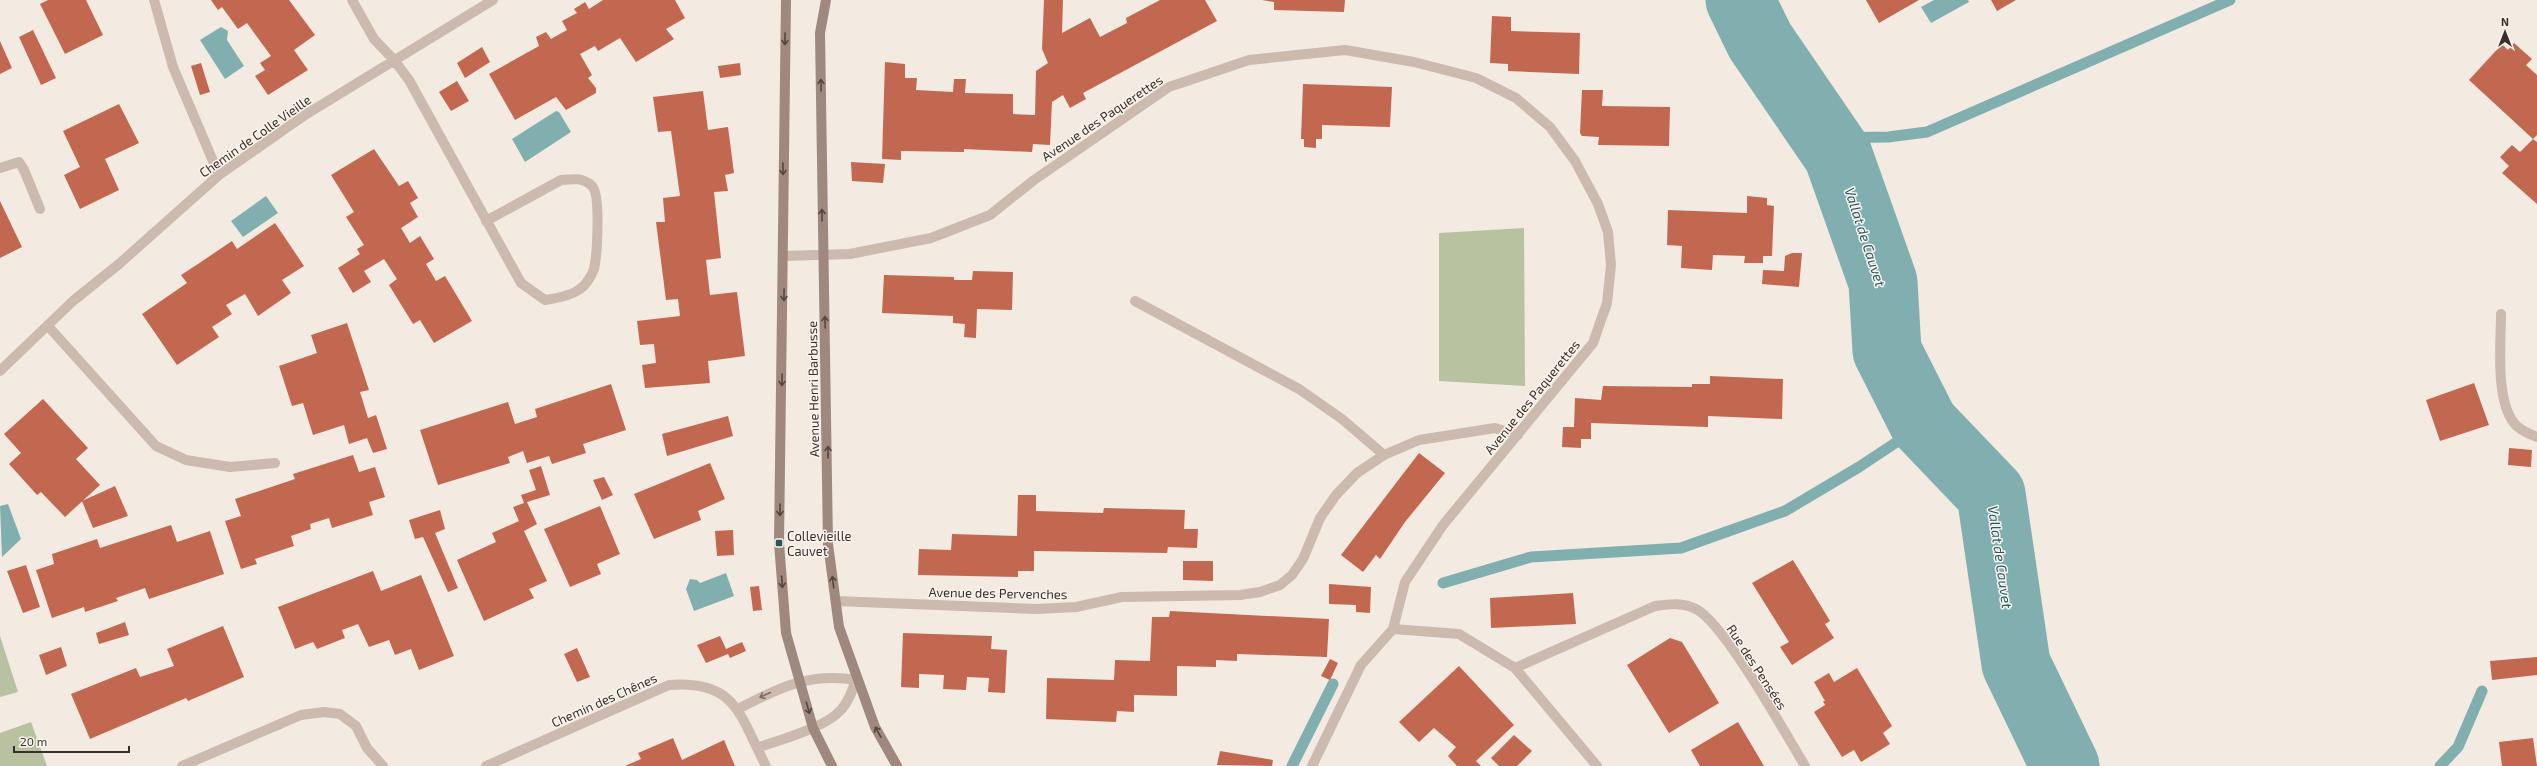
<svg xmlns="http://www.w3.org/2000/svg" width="2537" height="766" viewBox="0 0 2537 766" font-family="'Exo 2',sans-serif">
  <rect width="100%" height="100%" fill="#f3eae1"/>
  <path fill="#b8c2a1" d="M 1524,228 L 1525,386 L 1439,381 L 1439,233 Z
    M 0,636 L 18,692 L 0,697 Z
    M 31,722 L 47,766 L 0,766 L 0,733 Z"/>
  <path fill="#81afaf" d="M 1934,0 L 1968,0 L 1969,2 L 1931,23 L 1921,7 Z
    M 221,27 L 228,31 L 227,40 L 244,66 L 225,79 L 200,40 Z
    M 556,111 L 559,112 L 571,132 L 525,162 L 512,139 Z
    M 266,196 L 278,213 L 243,237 L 231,221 Z
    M 8,504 L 21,539 L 2,557 L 0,506 Z
    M 726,573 L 734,596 L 694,611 L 686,589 L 690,579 L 697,580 L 700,583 Z"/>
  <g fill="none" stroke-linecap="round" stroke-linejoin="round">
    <path stroke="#81afaf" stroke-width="11" d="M 1827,138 L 1888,137 L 1927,132 L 2230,0
      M 1443,583 L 1531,557 L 1681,548 L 1785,511 L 1859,467 L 1924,424
      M 1292,766 L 1333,684
      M 2440,766 L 2458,747 L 2482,691"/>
    <path stroke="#81afaf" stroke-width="69" d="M 1740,0 L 1760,41 L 1838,155 L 1883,282 L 1887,351 L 1924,424 L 1991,494 L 2016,664 L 2065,766"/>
  </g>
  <path fill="#c26850" d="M 48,0 L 86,0 L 103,35 L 65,54 L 40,4 Z
    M 211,0 L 289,0 L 315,35 L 294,50 L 308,70 L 268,95 L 255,76 L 265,70 L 260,63 L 271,56 L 247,23 L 238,29 L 222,7 L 218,10 Z
    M 603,0 L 675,0 L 685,18 L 666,29 L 674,39 L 636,62 L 620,38 L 598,51 L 595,46 L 580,54 L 592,75 L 588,78 L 596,88 L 596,93 L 566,110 L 556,97 L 515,120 L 489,74 L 539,46 L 536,37 L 546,32 L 551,39 L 567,30 L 562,21 L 577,13 L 574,9 L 585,2 L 589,9 Z
    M 1044,0 L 1063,0 L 1062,33 L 1090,18 L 1100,37 L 1127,23 L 1126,18 L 1160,0 L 1205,0 L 1217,21 L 1083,93 L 1086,99 L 1070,108 L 1063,95 L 1052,102 L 1050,145 L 1033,144 L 1032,152 L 964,149 L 964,152 L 901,151 L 901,160 L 882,159 L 885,62 L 905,64 L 905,78 L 917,78 L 916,90 L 953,92 L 954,79 L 966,79 L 965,93 L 1013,94 L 1013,114 L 1035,115 L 1036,71 L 1048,63 L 1042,49 Z
    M 1262,0 L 1345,0 L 1344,12 L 1274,10 L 1274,2 Z
    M 1866,0 L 1919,0 L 1879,23 Z
    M 1991,0 L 2016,0 L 1997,11 Z
    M 1492,16 L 1511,17 L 1511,31 L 1580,33 L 1579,74 L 1508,71 L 1508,64 L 1490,63 Z
    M 33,30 L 56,78 L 41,85 L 19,37 Z
    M 0,41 L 12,68 L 0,74 Z
    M 2514,43 L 2532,59 L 2526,65 L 2537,75 L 2537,135 L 2533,139 L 2469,80 L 2502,44 L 2508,50 Z
    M 482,47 L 490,62 L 465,78 L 457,63 Z
    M 201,63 L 210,92 L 200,95 L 191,66 Z
    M 740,63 L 741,75 L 720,78 L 718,66 Z
    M 457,81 L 469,101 L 451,111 L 439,92 Z
    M 1303,84 L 1392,87 L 1390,127 L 1322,125 L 1322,139 L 1316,139 L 1316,148 L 1304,147 L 1304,139 L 1301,139 Z
    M 1582,90 L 1603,90 L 1602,106 L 1670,107 L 1669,146 L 1598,145 L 1599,137 L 1582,136 L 1580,133 Z
    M 703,91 L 708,130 L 728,127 L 734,173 L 725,175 L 728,191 L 714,192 L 721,258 L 706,260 L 710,295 L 737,292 L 745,356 L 708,361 L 710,383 L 645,388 L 642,365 L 656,363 L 654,344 L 640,345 L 637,321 L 680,316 L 678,299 L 666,300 L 656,222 L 665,222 L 663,198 L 680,196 L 671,131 L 658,132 L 653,97 Z
    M 119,104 L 139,143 L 105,159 L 119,190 L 80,209 L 64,175 L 80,167 L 63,131 Z
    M 2533,139 L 2537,142 L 2537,204 L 2502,173 L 2509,166 L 2500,157 L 2512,145 L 2520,152 Z
    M 374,149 L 399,186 L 408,181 L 418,198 L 410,203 L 418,217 L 401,228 L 410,243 L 420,236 L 434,259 L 426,264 L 436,281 L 445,276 L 472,321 L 434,343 L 420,320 L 413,324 L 389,285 L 397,279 L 384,259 L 364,271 L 371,282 L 353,293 L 338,268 L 360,254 L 357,249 L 364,245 L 346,217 L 354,212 L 331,175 Z
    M 851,162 L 885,164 L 883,183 L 852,181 Z
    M 1747,196 L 1767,198 L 1767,205 L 1774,206 L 1772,256 L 1763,256 L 1763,263 L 1744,263 L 1745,256 L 1713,255 L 1712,270 L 1681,268 L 1682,246 L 1667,245 L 1668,210 L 1747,213 Z
    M 0,201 L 22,247 L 0,258 Z
    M 275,223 L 304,266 L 282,280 L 291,293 L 258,316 L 245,294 L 226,305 L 232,314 L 212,327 L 219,337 L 177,365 L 142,314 L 187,283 L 181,275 L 198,264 L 232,241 L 237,249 Z
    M 1792,253 L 1802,253 L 1799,287 L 1762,284 L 1763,270 L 1784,271 L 1785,256 Z
    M 973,271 L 1013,272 L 1012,310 L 977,309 L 976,338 L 964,337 L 965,324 L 953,323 L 953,316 L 882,313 L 884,275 L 954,277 L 954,280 L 972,280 Z
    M 347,323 L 369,390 L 360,392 L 368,418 L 376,415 L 387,449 L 373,453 L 367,438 L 349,444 L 344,425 L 313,435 L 303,403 L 292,406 L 279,366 L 317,353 L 311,335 Z
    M 1710,376 L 1783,379 L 1782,419 L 1708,416 L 1708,427 L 1591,423 L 1591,439 L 1581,439 L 1581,448 L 1562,447 L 1563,427 L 1574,427 L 1575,398 L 1601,400 L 1603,386 L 1692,387 L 1692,384 L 1710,384 Z
    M 2474,383 L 2489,425 L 2440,441 L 2426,400 Z
    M 611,384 L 626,430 L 583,444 L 586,453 L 552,464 L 549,456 L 527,463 L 523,451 L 508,457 L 510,463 L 438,485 L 420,430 L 508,402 L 515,424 L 537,417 L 535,409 Z
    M 43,399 L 88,448 L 76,459 L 100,485 L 65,517 L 41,492 L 37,495 L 9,464 L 21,453 L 4,434 Z
    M 728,416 L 733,436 L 667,456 L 662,434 Z
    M 2509,448 L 2532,450 L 2531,467 L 2508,465 Z
    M 1419,453 L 1445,473 L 1405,522 L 1380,559 L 1376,555 L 1363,572 L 1341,555 Z
    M 353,455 L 359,472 L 375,467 L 385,497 L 369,502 L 373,515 L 332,528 L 329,518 L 310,524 L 311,529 L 291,536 L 294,546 L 255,559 L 257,564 L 241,569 L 225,521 L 241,516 L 235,499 L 295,479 L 293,474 Z
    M 710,463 L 725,499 L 698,511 L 701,520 L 654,539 L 634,494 Z
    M 541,466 L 550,495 L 527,502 L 537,524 L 524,531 L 547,581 L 529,589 L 534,598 L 484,621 L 457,560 L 496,542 L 492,533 L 519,521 L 513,507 L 524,503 L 521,495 L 536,490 L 529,470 Z
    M 604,477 L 613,495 L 602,500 L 593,480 Z
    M 115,486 L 128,516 L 93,528 L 82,501 Z
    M 1018,495 L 1036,495 L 1036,511 L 1103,513 L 1104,508 L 1185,510 L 1184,529 L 1198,529 L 1197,548 L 1168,547 L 1167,553 L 1034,551 L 1034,571 L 1018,571 L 1018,577 L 918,575 L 919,549 L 951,550 L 952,534 L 1017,536 Z
    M 600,506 L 620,554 L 597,564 L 601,574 L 570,587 L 544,529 Z
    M 440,510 L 445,529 L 435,533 L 458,588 L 448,592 L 423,537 L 415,539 L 409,520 Z
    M 171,525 L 177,542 L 210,531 L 224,574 L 149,599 L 145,588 L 116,598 L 118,601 L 85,612 L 84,607 L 52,618 L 36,570 L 54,564 L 52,554 L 97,539 L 100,548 Z
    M 733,530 L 734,555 L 717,556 L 715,531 Z
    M 1793,560 L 1830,621 L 1825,624 L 1834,638 L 1792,665 L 1780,647 L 1789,642 L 1752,583 Z
    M 1183,561 L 1213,561 L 1213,581 L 1183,580 Z
    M 26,565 L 40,607 L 23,613 L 7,571 Z
    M 373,571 L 381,591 L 421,575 L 454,656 L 419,670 L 411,649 L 395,655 L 389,640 L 369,647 L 358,624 L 342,630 L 345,638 L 317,649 L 313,642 L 295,649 L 278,607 Z
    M 1329,584 L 1371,587 L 1370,613 L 1356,612 L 1356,605 L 1329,604 Z
    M 759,586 L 762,610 L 753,611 L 750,587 Z
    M 1573,593 L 1576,624 L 1491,628 L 1490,598 Z
    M 1170,611 L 1329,619 L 1327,657 L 1237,654 L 1237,661 L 1216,660 L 1216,667 L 1177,666 L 1177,696 L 1134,695 L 1134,712 L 1117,711 L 1116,722 L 1046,719 L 1047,678 L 1114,680 L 1115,660 L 1150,661 L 1152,617 L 1169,617 Z
    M 125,622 L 129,635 L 99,644 L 96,633 Z
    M 223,626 L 244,677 L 188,701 L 186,698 L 90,739 L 71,694 L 136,668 L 140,677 L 174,666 L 167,649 Z
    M 903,633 L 992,636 L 991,649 L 1007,650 L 1005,693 L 988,692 L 989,678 L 967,677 L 966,690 L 943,689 L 944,675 L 919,674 L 919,688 L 901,687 Z
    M 720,636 L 726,649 L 742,642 L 746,651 L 730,658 L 728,654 L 706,663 L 697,645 Z
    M 1670,638 L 1682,642 L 1719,703 L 1669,733 L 1627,665 Z
    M 61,647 L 67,666 L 46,675 L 39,655 Z
    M 577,648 L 590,677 L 577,682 L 564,654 Z
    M 2537,657 L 2537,675 L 2492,680 L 2490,661 Z
    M 1330,659 L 1338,663 L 1330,680 L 1321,676 Z
    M 1459,666 L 1514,725 L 1476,761 L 1481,766 L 1457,766 L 1448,756 L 1456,747 L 1434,728 L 1419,742 L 1399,722 Z
    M 1857,668 L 1892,726 L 1883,733 L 1890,744 L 1861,762 L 1854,750 L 1842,757 L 1814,712 L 1825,705 L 1823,701 L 1825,701 L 1814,682 L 1829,673 L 1834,682 Z
    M 1738,722 L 1764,766 L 1700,766 L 1691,750 Z
    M 1514,735 L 1532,751 L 1517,766 L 1499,766 L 1491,758 Z
    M 673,738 L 682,760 L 724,740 L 735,766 L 625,766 L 641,759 L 638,753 Z
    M 2533,738 L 2537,766 L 2502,766 L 2499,742 Z
    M 1220,751 L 1273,760 L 1272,766 L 1217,765 Z"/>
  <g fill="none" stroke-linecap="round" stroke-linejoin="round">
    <path stroke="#cbbaad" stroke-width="10" d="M 1135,301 L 1299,389 L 1342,419 L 1384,455
      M 2501,314 C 2501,342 2495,399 2514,423 C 2519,430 2529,434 2537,437"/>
    <path stroke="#cbbaad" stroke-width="10" d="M 154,0 L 173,67 L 219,175
      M 352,0 L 374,39 L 394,60 L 409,80 L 521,283 L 545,300 C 557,298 570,296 580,289 C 586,285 592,275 594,269 C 597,256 601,195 592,186 C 583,177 572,179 561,180 L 486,221
      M 0,168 L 19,162 L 24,170 L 40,209
      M 784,256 L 850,254 L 931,238 L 990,215 L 1034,180 L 1169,87 L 1249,60 L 1345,50 L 1414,62 L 1476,78 L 1516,98 L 1550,127 L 1575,161 L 1598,204 L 1608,232 L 1611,265 L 1607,303 L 1593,343 L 1443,525 L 1405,582 L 1393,629
      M 48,326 L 156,446 L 186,460 L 230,467 L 275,463
      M 0,371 L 73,301 L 119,264 L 219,175 L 305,115 L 493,0
      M 836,601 L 1037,609 L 1076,607 L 1122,597 L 1240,595 L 1260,592 L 1280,585 L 1292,575 L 1303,559 L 1320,518 L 1336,495 L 1357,473 L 1384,455 L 1419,440 L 1495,428 L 1518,435
      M 1515,668 L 1655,606 C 1670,604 1682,602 1696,609 C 1725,624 1785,733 1805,766
      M 738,709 C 778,688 810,672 856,680 C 852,691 849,701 841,710 C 825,728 779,740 757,748
      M 182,766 L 301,715 L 324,712 L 340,714 L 356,726 L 367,748 L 383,766
      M 486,766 L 669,685 C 737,680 739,715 766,766
      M 1312,766 L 1361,665 L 1393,629 L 1459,634 L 1515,668 L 1597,766"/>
    <path stroke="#9f897e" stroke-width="10" d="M 786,0 L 779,543 L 786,633 L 813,728 L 832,766
      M 826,0 L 820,33 L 828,544 L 839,627 L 875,727 L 897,766"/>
  </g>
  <defs><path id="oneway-shaft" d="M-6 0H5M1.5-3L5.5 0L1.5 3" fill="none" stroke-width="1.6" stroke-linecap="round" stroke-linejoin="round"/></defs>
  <g stroke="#534640">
    <use href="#oneway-shaft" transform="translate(785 39) rotate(91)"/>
    <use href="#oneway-shaft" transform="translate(821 85) rotate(-91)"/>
    <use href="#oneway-shaft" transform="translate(783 169) rotate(89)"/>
    <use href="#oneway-shaft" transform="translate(822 215) rotate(-91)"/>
    <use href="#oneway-shaft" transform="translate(784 295) rotate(91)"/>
    <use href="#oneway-shaft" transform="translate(825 322) rotate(-92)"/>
    <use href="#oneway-shaft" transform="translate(782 380) rotate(91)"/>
    <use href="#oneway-shaft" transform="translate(828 452) rotate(-90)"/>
    <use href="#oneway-shaft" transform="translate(780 510) rotate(91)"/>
    <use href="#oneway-shaft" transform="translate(782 582) rotate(86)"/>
    <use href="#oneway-shaft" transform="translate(833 582) rotate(-97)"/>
    <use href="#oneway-shaft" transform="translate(808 708) rotate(74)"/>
    <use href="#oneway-shaft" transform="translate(878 732) rotate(-119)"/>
  </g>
  <use stroke="#7b6e66" href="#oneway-shaft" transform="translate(765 695) rotate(155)"/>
  <rect fill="#22595b" stroke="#faf4ee" stroke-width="1.5" x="775" y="539" width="8" height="8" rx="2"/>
  <g text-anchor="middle" stroke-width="3" stroke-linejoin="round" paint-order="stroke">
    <g font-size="13" fill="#3a2f2b" stroke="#faf4ee">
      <text transform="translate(1102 118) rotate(-34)" y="5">Avenue des Paquerettes</text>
      <text transform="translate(255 136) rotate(-35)" y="5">Chemin de Colle Vieille</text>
      <text transform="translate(813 389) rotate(-91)" y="5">Avenue Henri Barbusse</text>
      <text transform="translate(1532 397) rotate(-51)" y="5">Avenue des Paquerettes</text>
      <text transform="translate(998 593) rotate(1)" y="5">Avenue des Pervenches</text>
      <text transform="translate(1757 667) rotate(57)" y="5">Rue des Pensées</text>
      <text transform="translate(604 700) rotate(-24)" y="5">Chemin des Chênes</text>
    </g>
    <g font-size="13" fill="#3a2f2b" stroke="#faf4ee" text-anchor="start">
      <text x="787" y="541">Collevieille<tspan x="787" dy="15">Cauvet</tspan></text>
    </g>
    <g font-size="14" font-style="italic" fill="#22595b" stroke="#faf4ee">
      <text transform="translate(1865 237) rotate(72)" y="5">Vallat de Cauvet</text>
      <text transform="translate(2000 557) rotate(82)" y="5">Vallat de Cauvet</text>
    </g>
  </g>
  <g transform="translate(2505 32)" stroke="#faf4ee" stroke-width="3" paint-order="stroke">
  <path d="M0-3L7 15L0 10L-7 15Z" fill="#3a2f2b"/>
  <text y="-6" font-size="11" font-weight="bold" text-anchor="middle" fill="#3a2f2b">N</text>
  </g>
  <path d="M14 746v6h115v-6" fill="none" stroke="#3a2f2b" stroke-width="2"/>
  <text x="20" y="746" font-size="12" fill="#3a2f2b" stroke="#faf4ee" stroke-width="3" paint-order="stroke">20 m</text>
</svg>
